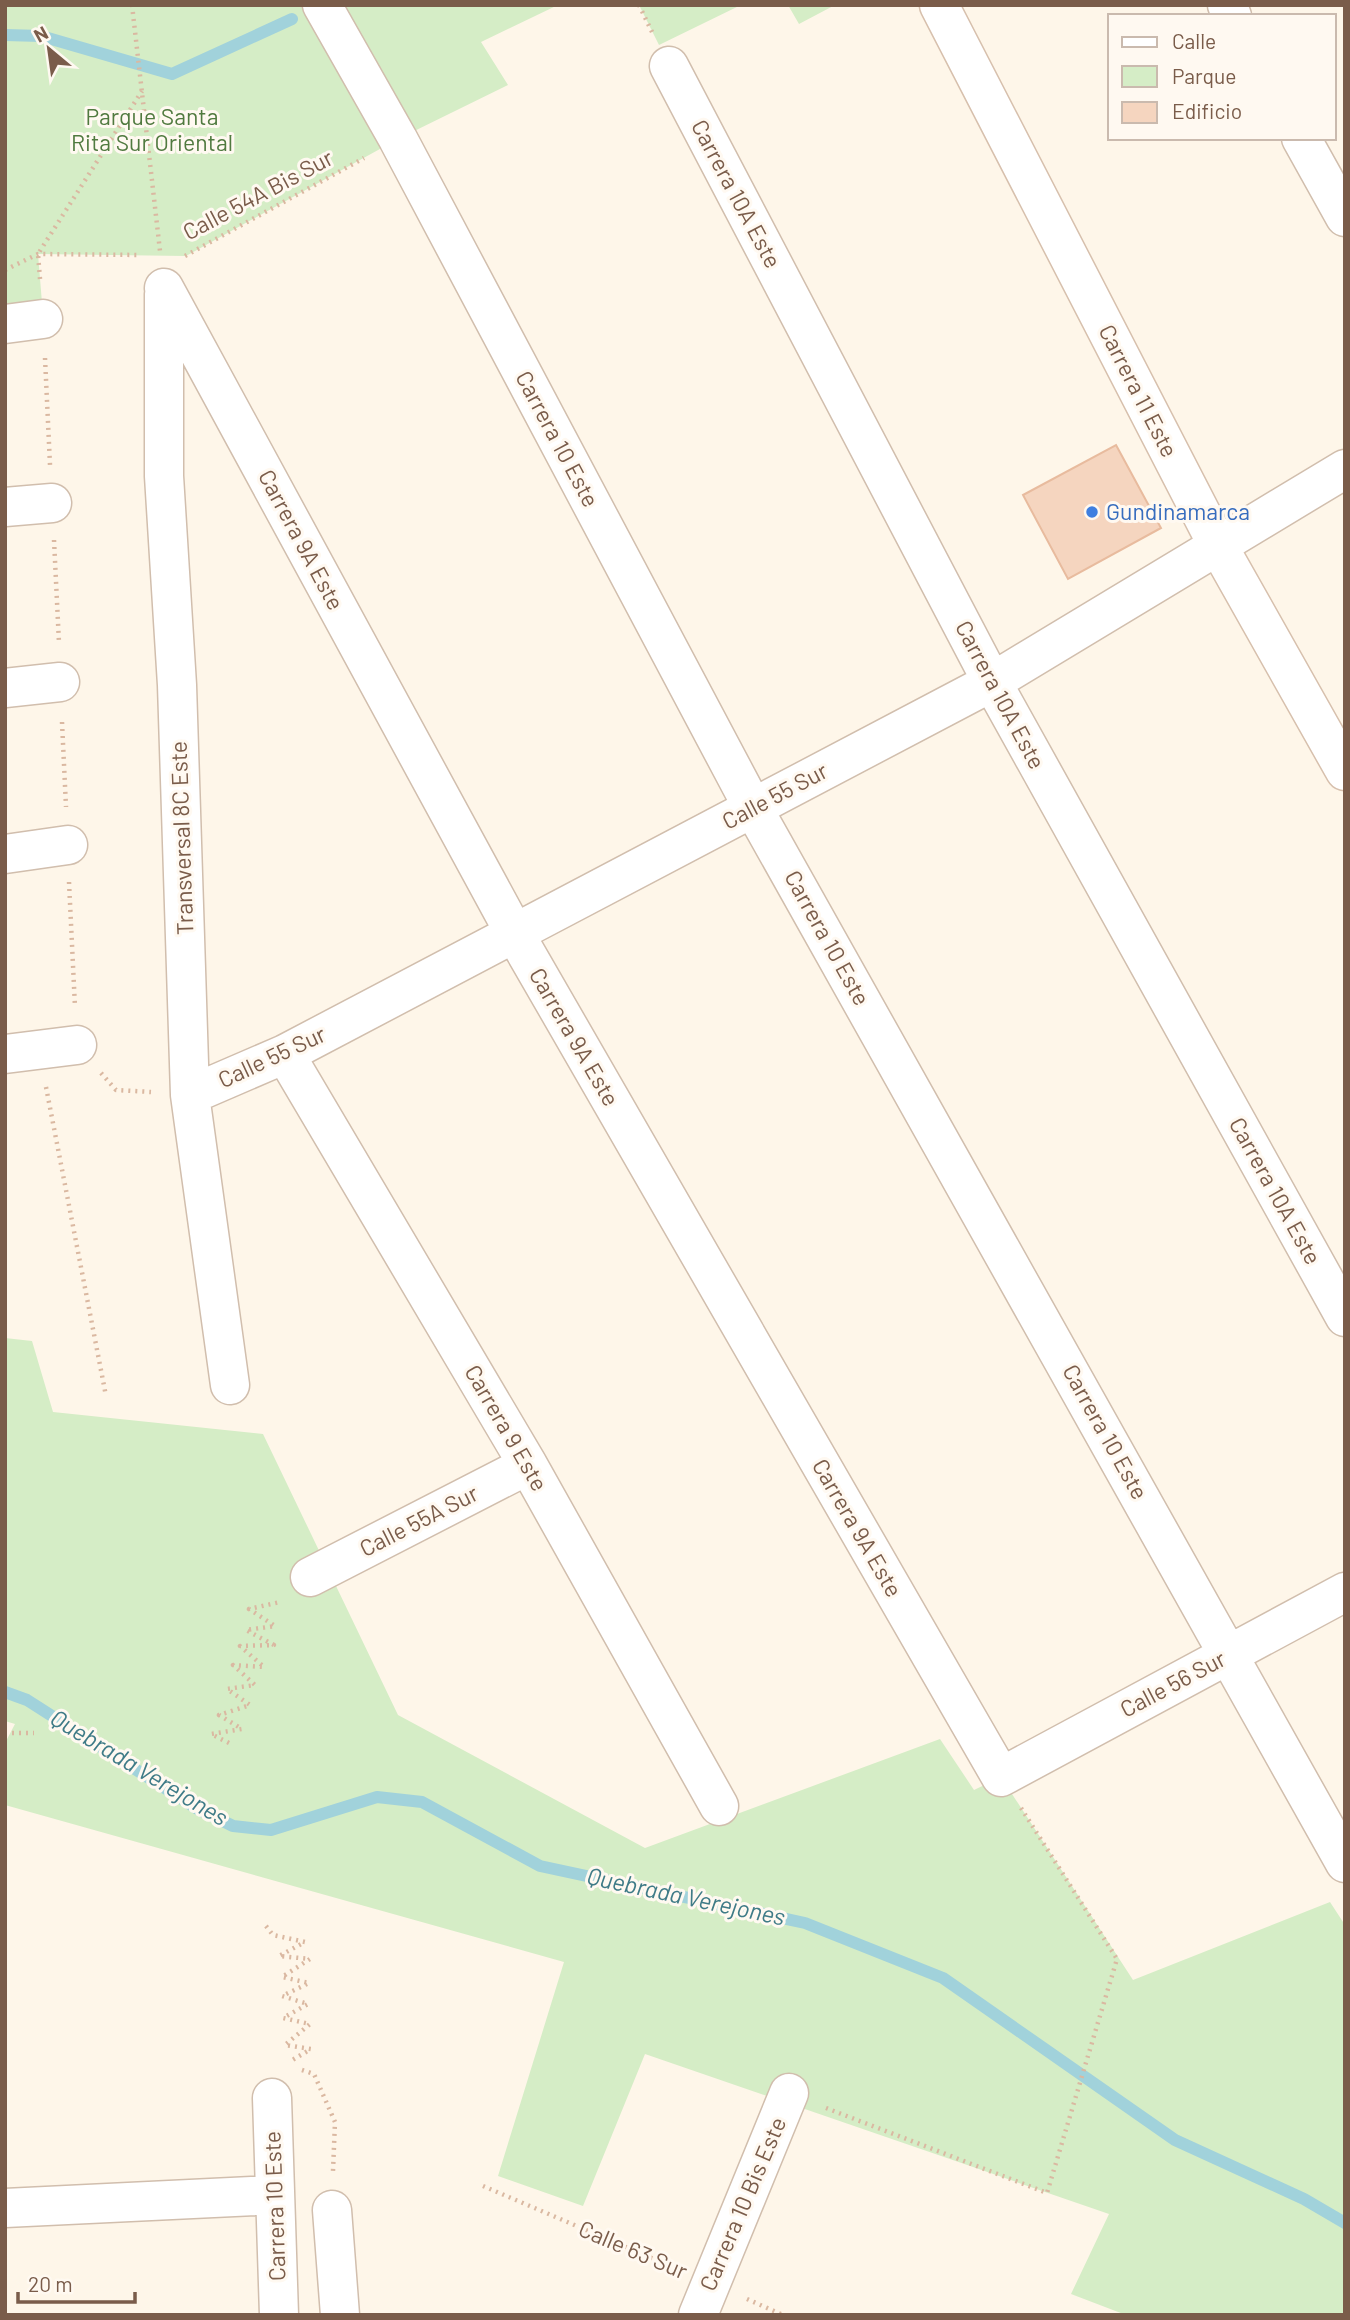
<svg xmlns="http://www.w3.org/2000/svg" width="1350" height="2320" viewBox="0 0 1350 2320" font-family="Barlow,sans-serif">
  <rect width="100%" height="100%" fill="#fef6e9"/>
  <path fill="#d5edc6" d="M 5,5 L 558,5 L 481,42 L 508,85 L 398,139 L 186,256 L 38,254 L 42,303 L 5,308 Z
    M 639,5 L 741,5 L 659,45 Z
    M 788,5 L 835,5 L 799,24 Z
    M 5,1338 L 32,1341 L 53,1412 L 263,1434 L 398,1715 L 645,1848 L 940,1739 L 974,1790 L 1001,1777 L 1133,1980 L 1330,1902 L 1345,1925 L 1345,2315 L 1126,2315 L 1071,2294 L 1109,2214 L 645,2054 L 583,2206 L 498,2176 L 564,1962 L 5,1805 L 5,1743 L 15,1724 L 5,1721 Z"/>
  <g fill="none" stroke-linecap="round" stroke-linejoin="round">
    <path stroke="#a1d2db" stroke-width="12" d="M 5,35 L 41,36 L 172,74 L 292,19
      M 5,1692 L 27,1700 L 196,1808 L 233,1826 L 271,1830 L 377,1797 L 422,1802 L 540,1866 L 805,1923 L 943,1978 L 1175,2140 L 1304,2199 L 1345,2223"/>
  </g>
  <path fill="#f5d5bf" stroke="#e8bb9e" stroke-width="2" d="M 1116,445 L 1161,528 L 1068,579 L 1023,495 Z"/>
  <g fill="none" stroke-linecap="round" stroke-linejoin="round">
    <g stroke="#d1bead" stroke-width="41">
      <path id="street" d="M 322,5 L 398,139 L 753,808 L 1345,1863
        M 1227,5 L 1232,16
        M 669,66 L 992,682 L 1345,1317
        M 1301,138 L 1345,217
        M 164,288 L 515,934 L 1001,1777 L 1345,1592
        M 164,294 L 164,476 L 177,685 L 190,1095 L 230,1385
        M 5,324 L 43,319
        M 5,507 L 52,503
        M 5,688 L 60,682
        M 5,854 L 68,845
        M 5,1054 L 77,1045
        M 285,1054 L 528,1465 L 719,1806
        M 190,1095 L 285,1054 L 992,682 L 1345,469
        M 310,1577 L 528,1465
        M 272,2098 L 279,2315
        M 5,2208 L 274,2195
        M 332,2210 L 340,2315
        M 698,2315 L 789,2093"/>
    </g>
    <g stroke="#d7c0ad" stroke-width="41">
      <path id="secondary" d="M 939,5 L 1217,544 L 1345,771"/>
    </g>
    <path stroke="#dab8a1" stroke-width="4.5" stroke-dasharray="2 5" stroke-linecap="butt" d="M 132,5 L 160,251
      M 639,5 L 653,34
      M 185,256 L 364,158
      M 5,270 L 38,254 L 141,255
      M 40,279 L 38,254 L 142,91
      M 45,358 L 50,465
      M 54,540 L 59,643
      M 62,722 L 66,807
      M 69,882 L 75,1007
      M 101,1073 L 116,1090 L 151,1092
      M 46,1087 L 106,1396
      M 5,1733 L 34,1733
      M 229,1743 L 211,1734 L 242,1729 L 219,1715 L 250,1705 L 227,1689 L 255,1685 L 233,1665 L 264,1667 L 240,1646 L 274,1645 L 246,1630 L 275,1626 L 249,1609 L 280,1602
      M 266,1926 L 273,1935 L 305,1942 L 279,1956 L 310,1959 L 282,1977 L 309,1983 L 282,1996 L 308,2004 L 283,2018 L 310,2024 L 285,2045 L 311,2049 L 289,2062
      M 302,2070 L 314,2074 L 335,2122 L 333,2171
      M 826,2108 L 1047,2193 L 1117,1959 L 1021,1808
      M 483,2186 L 675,2268
      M 747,2299 L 783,2315"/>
    <use href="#street" stroke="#fff" stroke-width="38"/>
    <use href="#secondary" stroke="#fff" stroke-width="38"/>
  </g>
  <circle fill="#3f7fe0" stroke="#fff9f1" stroke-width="2.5" cx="1092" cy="512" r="7"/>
  <g text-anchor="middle" stroke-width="6" stroke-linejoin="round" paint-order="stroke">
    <g font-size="23" fill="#507a3f" stroke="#fff9f1">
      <text x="152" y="125">Parque Santa<tspan x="152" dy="26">Rita Sur Oriental</tspan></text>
    </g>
    <g font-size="23" fill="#7a5c4a" stroke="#fff9f1">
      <text transform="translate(736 194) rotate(62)" y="8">Carrera 10A Este</text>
      <text transform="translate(258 195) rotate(-28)" y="8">Calle 54A Bis Sur</text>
      <text transform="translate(1138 391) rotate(63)" y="8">Carrera 11 Este</text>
      <text transform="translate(557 439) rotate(62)" y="8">Carrera 10 Este</text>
      <text transform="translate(301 540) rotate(62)" y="8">Carrera 9A Este</text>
      <text transform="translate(1000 695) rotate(62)" y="8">Carrera 10A Este</text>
      <text transform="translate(775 796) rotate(-28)" y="8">Calle 55 Sur</text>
      <text transform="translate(182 838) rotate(-92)" y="8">Transversal 8C Este</text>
      <text transform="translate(827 938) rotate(61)" y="8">Carrera 10 Este</text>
      <text transform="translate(574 1037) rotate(60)" y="8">Carrera 9A Este</text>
      <text transform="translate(272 1057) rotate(-25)" y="8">Calle 55 Sur</text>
      <text transform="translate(1275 1191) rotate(61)" y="8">Carrera 10A Este</text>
      <text transform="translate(506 1428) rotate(60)" y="8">Carrera 9 Este</text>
      <text transform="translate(1105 1432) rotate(61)" y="8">Carrera 10 Este</text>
      <text transform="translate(419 1521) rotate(-27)" y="8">Calle 55A Sur</text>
      <text transform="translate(857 1528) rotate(60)" y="8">Carrera 9A Este</text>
      <text transform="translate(1173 1684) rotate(-28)" y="8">Calle 56 Sur</text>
      <text transform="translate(743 2204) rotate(-67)" y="8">Carrera 10 Bis Este</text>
      <text transform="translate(275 2206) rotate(-92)" y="8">Carrera 10 Este</text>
      <text transform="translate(633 2250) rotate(23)" y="8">Calle 63 Sur</text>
    </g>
    <g font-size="23" fill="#366cbe" stroke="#fff9f1" text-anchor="start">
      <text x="1106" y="520">Gundinamarca</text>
    </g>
    <g font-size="24" font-style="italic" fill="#3f7b87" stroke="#fff9f1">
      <text transform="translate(139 1768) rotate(31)" y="8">Quebrada Verejones</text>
      <text transform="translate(686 1897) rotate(12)" y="8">Quebrada Verejones</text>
    </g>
  </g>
  <rect width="1350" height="2320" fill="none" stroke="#7a5c4a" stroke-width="14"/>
  <rect x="1108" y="14" width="228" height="126" fill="#fff9f1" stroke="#cabaae" stroke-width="2"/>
  <rect x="1122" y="37" width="35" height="10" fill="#ffffff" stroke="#cabaae" stroke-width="2"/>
  <text x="1172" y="49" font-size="21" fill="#7a5c4a">Calle</text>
  <rect x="1122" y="66" width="35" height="21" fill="#d5edc6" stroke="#cabaae" stroke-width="2"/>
  <text x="1172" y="84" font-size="21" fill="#7a5c4a">Parque</text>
  <rect x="1122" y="102" width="35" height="21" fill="#f5d5bf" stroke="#cabaae" stroke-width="2"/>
  <text x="1172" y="119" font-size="21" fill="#7a5c4a">Edificio</text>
  <g transform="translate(49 49) rotate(331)" stroke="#fff9f1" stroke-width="5" paint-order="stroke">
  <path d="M0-5L12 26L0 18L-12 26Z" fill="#7a5c4a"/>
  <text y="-10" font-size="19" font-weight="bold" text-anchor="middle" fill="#7a5c4a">N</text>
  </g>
  <path d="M18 2292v10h117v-10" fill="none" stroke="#7a5c4a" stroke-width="3.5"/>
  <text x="28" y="2292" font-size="21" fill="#7a5c4a" stroke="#fff9f1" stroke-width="5" paint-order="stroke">20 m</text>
</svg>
